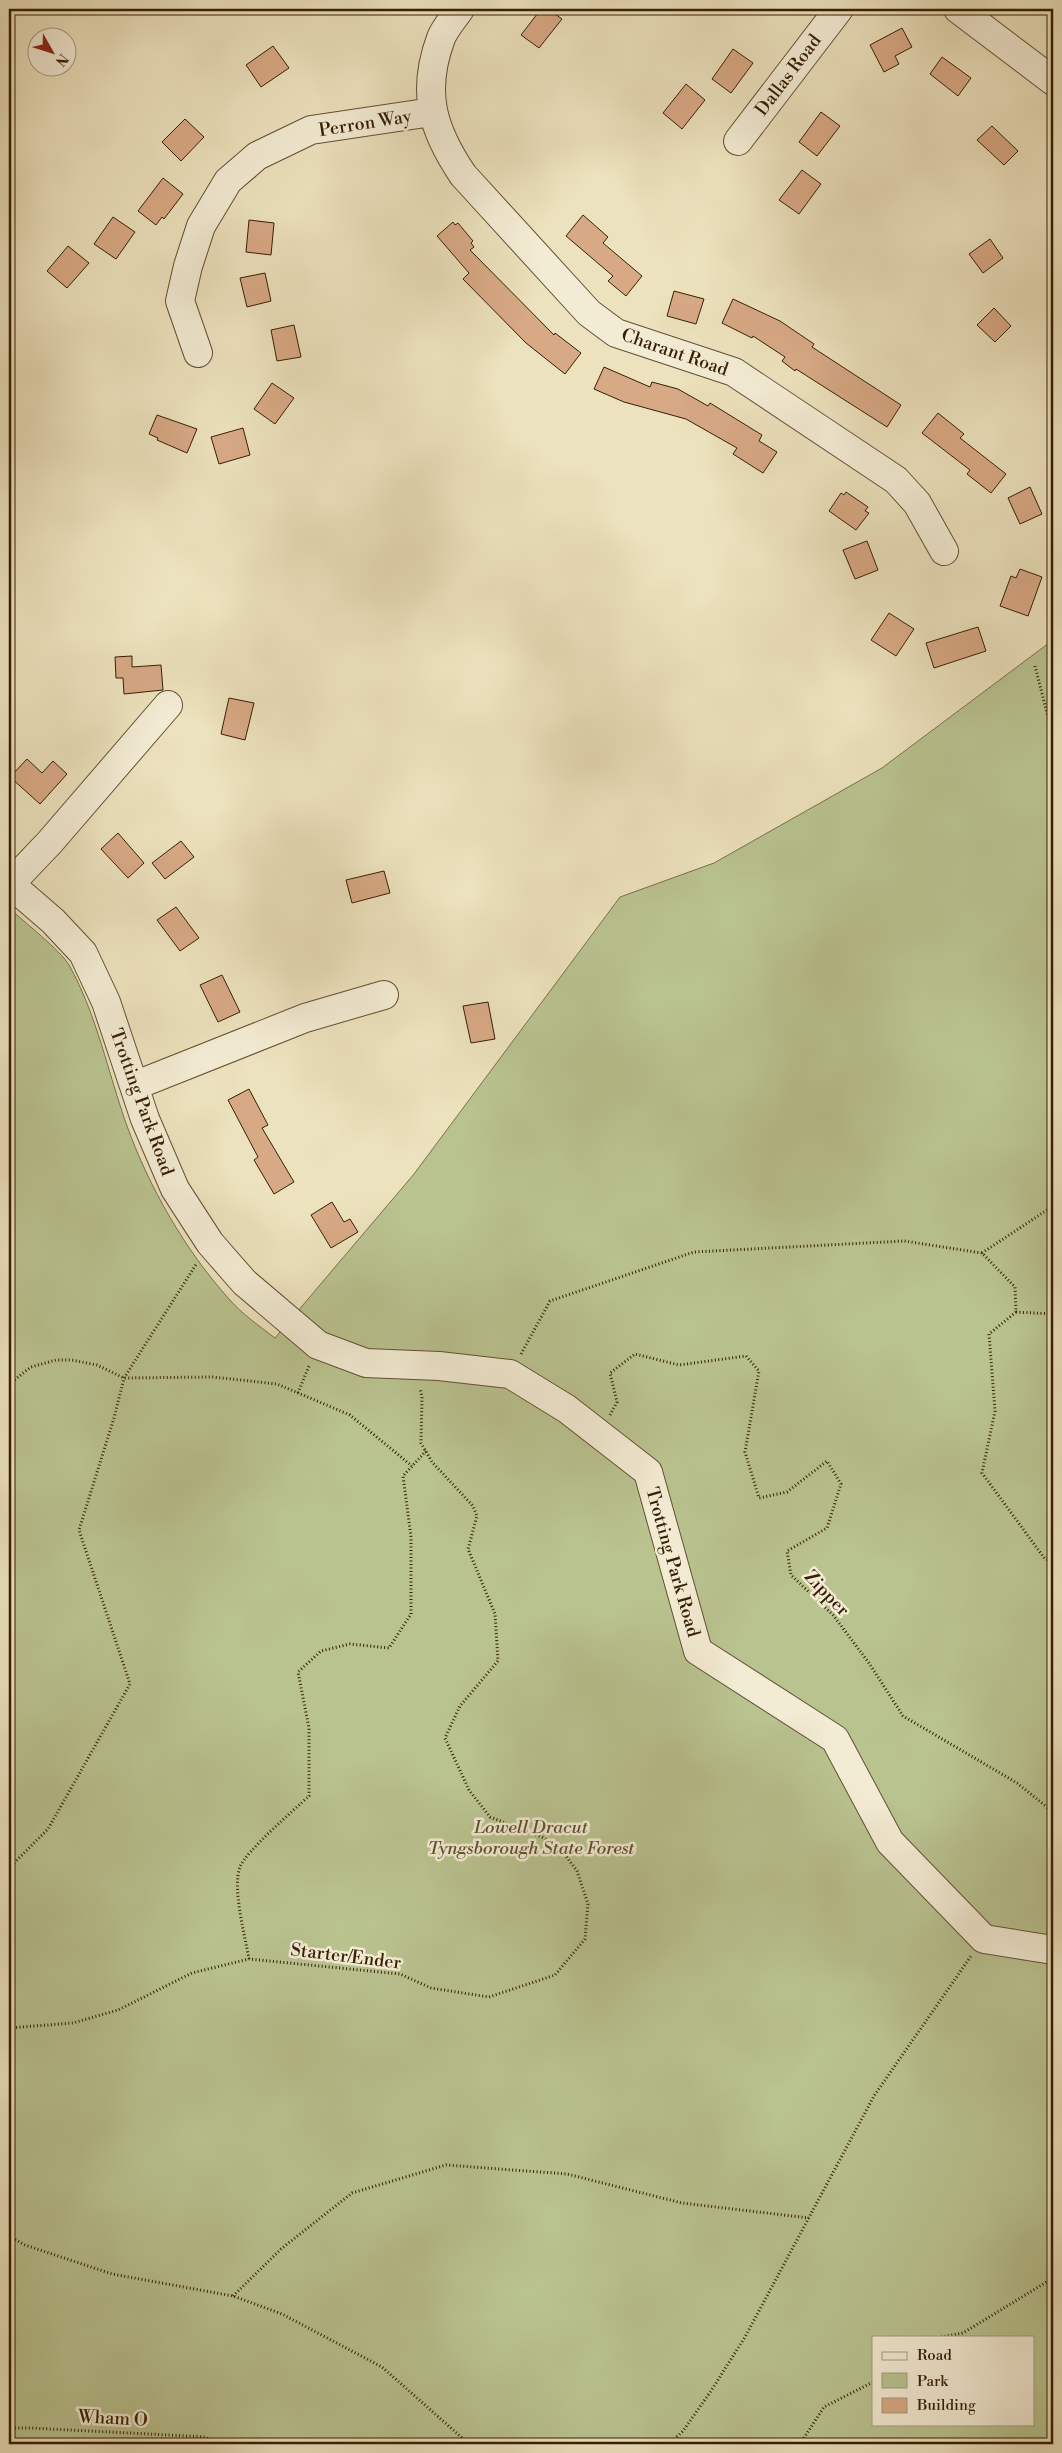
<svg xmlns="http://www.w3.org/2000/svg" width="1062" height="2453" viewBox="0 0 1062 2453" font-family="'Libre Bodoni',serif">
  <rect width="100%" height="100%" fill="#ece2bd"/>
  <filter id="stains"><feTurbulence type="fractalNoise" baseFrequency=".004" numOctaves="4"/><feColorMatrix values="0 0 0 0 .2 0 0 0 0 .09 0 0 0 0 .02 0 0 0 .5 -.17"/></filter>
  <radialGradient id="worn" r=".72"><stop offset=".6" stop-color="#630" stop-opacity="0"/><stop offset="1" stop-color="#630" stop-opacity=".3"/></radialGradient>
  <path fill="#b9c390" stroke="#78714a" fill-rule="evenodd" d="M 1053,640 L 1053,2444 L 9,2444 L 9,908 C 23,921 61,951 69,965 C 97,1015 108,1073 127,1126 C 149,1187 185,1250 229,1299 C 242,1314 259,1326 275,1338 L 414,1174 L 620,897 L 714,863 L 882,768 ZM 873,2337 L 1033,2337 L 1033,2424 L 873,2424 Z"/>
  <path fill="#d8a985" stroke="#361f04" d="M 541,9 L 548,9 L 562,19 L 539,48 L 521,35 Z
    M 902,28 L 912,47 L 895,56 L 899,64 L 884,72 L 870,45 Z
    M 273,46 L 289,68 L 261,87 L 246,65 Z
    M 733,49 L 753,63 L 731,93 L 712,79 Z
    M 942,57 L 971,78 L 958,96 L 930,74 Z
    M 686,84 L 705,100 L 682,129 L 663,113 Z
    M 821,112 L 840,126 L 817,156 L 799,142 Z
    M 185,119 L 204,137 L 181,161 L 162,142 Z
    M 992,126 L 1018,151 L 1004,165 L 977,140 Z
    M 802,170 L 821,184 L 799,214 L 779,200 Z
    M 163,178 L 183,194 L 164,219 L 162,217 L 156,225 L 138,211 Z
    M 583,215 L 608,237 L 603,243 L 642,276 L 626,296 L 608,281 L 613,276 L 566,236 Z
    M 113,217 L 135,232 L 116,259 L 94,244 Z
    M 249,220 L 274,223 L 271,255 L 246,252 Z
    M 453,222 L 455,225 L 458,223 L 473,241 L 471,243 L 474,247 L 470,250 L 554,335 L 555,333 L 581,353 L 565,374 L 526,343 L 463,279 L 469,273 L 437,236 Z
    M 990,239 L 1003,258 L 983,273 L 969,254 Z
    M 68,246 L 89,263 L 67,288 L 47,271 Z
    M 265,273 L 271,301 L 247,307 L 240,278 Z
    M 674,291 L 704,299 L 696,324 L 667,316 Z
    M 733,299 L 780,321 L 814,344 L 812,347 L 901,405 L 887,427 L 796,369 L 795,371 L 782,361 L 785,357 L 753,336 L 752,338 L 722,323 Z
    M 994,308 L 1011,326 L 995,342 L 977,325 Z
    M 294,325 L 301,357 L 277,361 L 271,330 Z
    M 604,367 L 650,387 L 652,382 L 678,389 L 708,406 L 710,403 L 762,435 L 759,441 L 777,452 L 763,473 L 733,454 L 737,448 L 686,419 L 624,402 L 594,389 Z
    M 272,383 L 294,398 L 275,424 L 254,409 Z
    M 938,413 L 964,434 L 960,438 L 1006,474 L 991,493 L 967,474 L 970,470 L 922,433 Z
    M 157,415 L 197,429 L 187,453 L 157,440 L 158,438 L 149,434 Z
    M 243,428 L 250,455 L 219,464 L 211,437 Z
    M 1030,487 L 1042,514 L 1020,524 L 1008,498 Z
    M 846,492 L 868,507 L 865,511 L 869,513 L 856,530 L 829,511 L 841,493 L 844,495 Z
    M 867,541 L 878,570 L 855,579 L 843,550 Z
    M 1020,569 L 1042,577 L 1028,616 L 1000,606 L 1011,576 L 1016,578 Z
    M 889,613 L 914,629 L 896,656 L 871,640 Z
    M 978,627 L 986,651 L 934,668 L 926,643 Z
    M 132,656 L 132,667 L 161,665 L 163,690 L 124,694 L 123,678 L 116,678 L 115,657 Z
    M 229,698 L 254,703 L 245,740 L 221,734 Z
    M 27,759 L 42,773 L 53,761 L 67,774 L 40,804 L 10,777 Z
    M 118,833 L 144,863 L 128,878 L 101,849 Z
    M 181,841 L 194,857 L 165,879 L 152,863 Z
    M 384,871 L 390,893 L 352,903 L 346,880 Z
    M 176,907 L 199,938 L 180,951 L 157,920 Z
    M 222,975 L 240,1012 L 218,1022 L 200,985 Z
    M 488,1002 L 495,1039 L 471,1043 L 463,1006 Z
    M 249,1089 L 268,1125 L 262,1128 L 294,1182 L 274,1194 L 254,1160 L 258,1157 L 228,1100 Z
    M 332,1202 L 344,1222 L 350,1219 L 358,1232 L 331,1248 L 311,1215 Z"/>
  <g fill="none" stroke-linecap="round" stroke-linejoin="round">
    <g stroke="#645032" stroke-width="30">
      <path id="minor" d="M 460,9 C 454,18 445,28 441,38 C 421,92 432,129 463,175 L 589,313 L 616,333 L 734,372 L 896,480 L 917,503 L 944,551
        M 958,9 L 1053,81
        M 738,141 L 839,9
        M 198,353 L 180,301 L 188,266 L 201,226 L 228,181 L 257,156 L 311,130 L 432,112
        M 9,883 L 53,921 L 83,953 L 106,1002 L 145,1119 L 175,1189 L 210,1243 L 244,1282 L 318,1345 L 366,1363 L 439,1366 L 510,1374 L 567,1409 L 648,1472 L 698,1651 L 835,1739 L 890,1842 L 984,1939 L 1053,1950
        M 10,884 L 50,842 L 168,705
        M 134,1086 L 305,1018 L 384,995"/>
    </g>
    <path stroke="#361f04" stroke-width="3" stroke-dasharray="1 2.5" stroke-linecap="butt" d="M 1035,666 L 1049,721 L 1053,726
      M 982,1253 L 1053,1206
      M 1016,1312 L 989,1334 L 995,1411 L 982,1473 L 1045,1559 L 1053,1561
      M 1016,1312 L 1053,1314
      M 521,1354 L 550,1301 L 694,1252 L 904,1241 L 982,1253 L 1015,1287 L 1016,1312
      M 9,1384 L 31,1367 L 56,1360 L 72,1360 L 97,1365 L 124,1378 L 213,1377 L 277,1384 L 350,1415 L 412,1466
      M 298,1393 L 309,1366
      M 610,1415 L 617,1402 L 610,1373 L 635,1354 L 679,1365 L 746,1356 L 759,1371 L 745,1452 L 759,1498 L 787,1492 L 827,1461 L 841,1484 L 827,1528 L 787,1551 L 791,1575 L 833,1615 L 869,1663 L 903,1716 L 1017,1783 L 1053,1812
      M 9,1868 L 48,1829 L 130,1684 L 79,1530 L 114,1418 L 124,1378 L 197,1263
      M 249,1959 C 245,1936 232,1888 240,1867 C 246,1851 294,1810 309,1796 L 309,1728 L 298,1672 L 321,1651 L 350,1644 L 389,1648 L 411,1614 L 411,1537 L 403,1476 L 426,1451
      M 9,2028 L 73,2023 L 118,2010 L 192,1973 L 249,1959 L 400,1974 L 431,1988 L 489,1997 L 555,1975 L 585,1939 L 588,1904 L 577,1871 L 563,1852 L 544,1838 L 490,1817 L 469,1790 L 445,1738 L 460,1706 L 498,1661 L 495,1614 L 468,1549 L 477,1516 L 473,1506 L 432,1462 L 421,1443 L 422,1397 L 420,1388
      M 9,2236 L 25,2245 L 112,2274 L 233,2296 L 282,2314 L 382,2367 L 469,2444
      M 233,2296 L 281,2249 L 352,2193 L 446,2165 L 567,2174 L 682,2203 L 809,2218
      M 941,2337 L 963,2333 L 1053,2278
      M 9,2431 L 12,2428 L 31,2428 L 188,2436 L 205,2437 L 216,2444
      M 669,2444 L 683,2431 L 711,2391 L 745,2337 L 874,2096 L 971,1956
      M 800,2444 L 824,2407 L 873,2382"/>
    <use href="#minor" stroke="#f3ecd4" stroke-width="28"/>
  </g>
  <g text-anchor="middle" stroke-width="5" stroke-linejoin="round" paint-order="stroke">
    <g font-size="18" fill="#361f04" stroke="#f3ecd4">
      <text transform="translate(788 75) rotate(-53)" y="6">Dallas Road</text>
      <text transform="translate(365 123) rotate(-9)" y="6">Perron Way</text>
      <text transform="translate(675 352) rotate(19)" y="6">Charant Road</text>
      <text transform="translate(142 1102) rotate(70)" y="6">Trotting Park Road</text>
      <text transform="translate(673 1562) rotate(74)" y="6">Trotting Park Road</text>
      <text transform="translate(827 1593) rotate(46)" y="6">Zipper</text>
      <text transform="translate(346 1956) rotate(7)" y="6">Starter/Ender</text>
      <text transform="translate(113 2418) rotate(3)" y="6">Wham O</text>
    </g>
    <g font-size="18" font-style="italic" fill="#5d502e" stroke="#f3ecd4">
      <text x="531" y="1833">Lowell Dracut<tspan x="531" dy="21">Tyngsborough State Forest</tspan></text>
    </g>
  </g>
  <rect width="1062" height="2453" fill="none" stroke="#ece2bd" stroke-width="30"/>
  <rect x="10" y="10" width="1042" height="2433" fill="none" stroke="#361f04" stroke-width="2.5"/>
  <rect x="15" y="15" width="1032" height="2423" fill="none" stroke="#361f04"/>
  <rect x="872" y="2336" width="162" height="90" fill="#f3ecd4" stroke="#a79a81"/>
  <rect x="882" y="2352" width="25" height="8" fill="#f3ecd4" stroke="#a79a81"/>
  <text x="917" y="2360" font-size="15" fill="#361f04">Road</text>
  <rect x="882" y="2373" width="25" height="15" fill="#b9c390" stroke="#a79a81"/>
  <text x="917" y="2386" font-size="15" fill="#361f04">Park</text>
  <rect x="882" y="2398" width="25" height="15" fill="#d8a985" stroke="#a79a81"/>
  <text x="917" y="2410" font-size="15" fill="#361f04">Building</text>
  <g transform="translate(52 52) rotate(129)"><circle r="24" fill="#f3ecd4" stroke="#a79a81"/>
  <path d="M0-4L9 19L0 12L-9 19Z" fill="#8f2418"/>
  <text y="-8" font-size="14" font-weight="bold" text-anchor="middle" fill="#361f04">N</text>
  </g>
  <rect width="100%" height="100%" filter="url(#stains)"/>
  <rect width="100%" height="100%" fill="url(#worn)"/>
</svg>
